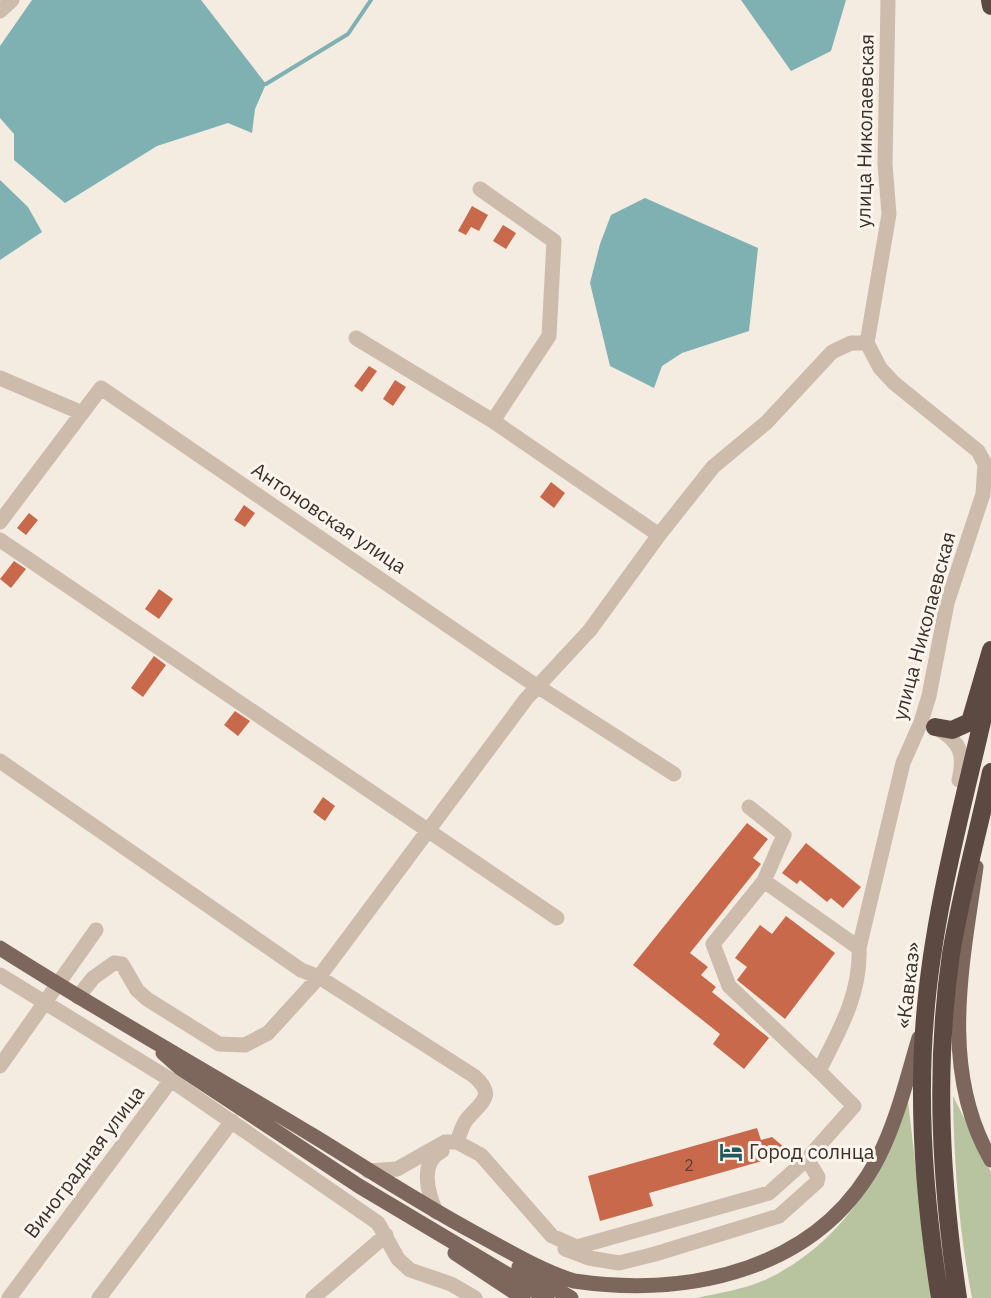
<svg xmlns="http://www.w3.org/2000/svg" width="991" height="1298" viewBox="0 0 991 1298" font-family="'IBM Plex Sans',sans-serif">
  <rect width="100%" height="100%" fill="#f4ebe1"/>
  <path fill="#b8c4a0" d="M 953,1096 L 991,1172 L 991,1298 L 972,1298 C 959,1231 954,1164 953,1096 Z
    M 908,1101 L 931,1298 L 697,1298 C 720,1293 746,1289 767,1279 C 839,1245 885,1174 908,1101 Z"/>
  <path fill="#7fb0b2" d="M 32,0 L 201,0 L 266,84 L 255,109 L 252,133 L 228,123 L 157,146 L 65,203 L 14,160 L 14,134 L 0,118 L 0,46 Z
    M 741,0 L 846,0 L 831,51 L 791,71 Z
    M 0,180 L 28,207 L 42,232 L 0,260 Z
    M 645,198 L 758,248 L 749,331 L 682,353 L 662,366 L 654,388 L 610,366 L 590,283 L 600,244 L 611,215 Z"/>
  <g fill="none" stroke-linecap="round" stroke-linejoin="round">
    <path stroke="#7fb0b2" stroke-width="4" d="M 266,84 L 348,34 L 371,0"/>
  </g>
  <path fill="#c8694b" d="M 472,206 L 488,215 L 479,231 L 471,227 L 466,235 L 458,231 Z
    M 503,225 L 516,233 L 506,249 L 493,241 Z
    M 369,366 L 377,371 L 362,392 L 354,386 Z
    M 395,380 L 406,387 L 393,406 L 383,399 Z
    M 551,482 L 565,493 L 554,508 L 540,497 Z
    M 244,505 L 255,513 L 245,527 L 234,520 Z
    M 29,513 L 38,520 L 26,535 L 17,528 Z
    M 14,561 L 26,569 L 11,588 L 0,579 Z
    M 159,589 L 173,599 L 159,619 L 145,609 Z
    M 154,656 L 166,665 L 143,697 L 131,688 Z
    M 235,711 L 250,721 L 238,736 L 224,725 Z
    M 323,797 L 335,806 L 325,821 L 313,812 Z
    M 747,823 L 768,839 L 753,858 L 761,864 L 690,953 L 708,967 L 701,975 L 716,987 L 712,992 L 769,1038 L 744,1069 L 713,1044 L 720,1034 L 633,965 Z
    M 806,843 L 861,887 L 843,908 L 831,898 L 827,902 L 800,880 L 797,884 L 782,873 Z
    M 786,916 L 835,953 L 785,1019 L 737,980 L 747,967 L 735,958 L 760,925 L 772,934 Z
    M 757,1128 L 761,1140 L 772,1137 L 791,1153 L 649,1193 L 653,1206 L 600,1221 L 588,1176 Z"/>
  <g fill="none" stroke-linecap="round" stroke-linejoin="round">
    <path stroke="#cdbbac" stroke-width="15" d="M 0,11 L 12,0
      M 480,189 L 554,241 L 549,336 L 493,421
      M 356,338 L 493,421 L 659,535
      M 0,378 L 82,413
      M 0,522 L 101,388 L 526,679 L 674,774
      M 0,540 L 557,918
      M 938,729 C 961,742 965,755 959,780
      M 0,761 L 301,970 L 319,977 L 474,1076 C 497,1096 481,1102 467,1119 C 462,1125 460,1134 457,1142
      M 749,807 L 784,835 L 764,881
      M 0,975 L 171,1080 L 378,1223 L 398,1259 L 410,1270 L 451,1284 L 475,1298
      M 78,997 L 93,978 L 114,963 L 122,964 L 137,990 L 147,999 L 219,1044 L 245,1045 L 268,1033 L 319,977 L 526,699 L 590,630 L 659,535 L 713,467 L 767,422 L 832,352 L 851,343 L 867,343
      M 0,1066 L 96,930
      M 819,1071 L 729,986 L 713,944 L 764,881 L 859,948
      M 368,1171 L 397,1169 L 445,1142 L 457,1142 L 481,1155 L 552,1236 L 577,1247 L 769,1193 L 807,1159 L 854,1106 L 819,1071 C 839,1031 861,994 859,948 L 903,763 L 921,722 L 929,696 L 947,603 L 983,494 L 985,464 L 978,451 L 894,383 L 880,368 L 867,343 L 889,214 L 885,164 L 888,0
      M 436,1212 C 428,1193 419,1162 442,1151
      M 565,1249 L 589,1258 L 619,1263 L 655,1254 L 779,1216 L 817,1182 L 818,1177 L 807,1159
      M 9,1298 L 171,1080
      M 99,1298 L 232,1121
      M 313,1298 L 386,1235"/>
    <path stroke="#7d675c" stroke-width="15" d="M 976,867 C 962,965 939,1070 991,1160
      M 0,948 C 102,1013 208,1072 312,1135 C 366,1168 419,1203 475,1233 C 507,1250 539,1270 574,1281 C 692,1298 820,1269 878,1158 C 897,1121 907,1078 919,1038
      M 163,1053 L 180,1068 L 359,1186 L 547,1298
      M 455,1253 L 523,1298
      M 519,1267 L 571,1298"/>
    <path stroke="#5c4a42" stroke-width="18" d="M 990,0 L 991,6
      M 935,727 L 952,730 L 970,722 L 991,650
      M 940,1298 C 925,1205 917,1111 925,1017 C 934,904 967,792 991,682
      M 958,1298 C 941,1183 934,1070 951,954 C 961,893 978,833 991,772"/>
  </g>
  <defs>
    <g id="hotel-bare" transform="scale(1.8)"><path d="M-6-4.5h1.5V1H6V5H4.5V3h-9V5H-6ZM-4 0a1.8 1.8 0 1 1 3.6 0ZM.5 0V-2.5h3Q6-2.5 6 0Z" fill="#1f5a5e" stroke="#fbf5ee" stroke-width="2.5" paint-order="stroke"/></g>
  </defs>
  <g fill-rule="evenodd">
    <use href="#hotel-bare" x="731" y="1152"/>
  </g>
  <g text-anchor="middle" stroke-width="6" stroke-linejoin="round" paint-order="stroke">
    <g font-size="16" fill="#5e3e33">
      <text x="689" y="1171">2</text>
    </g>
    <g font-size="20" fill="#3b302b" stroke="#fbf5ee">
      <text transform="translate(865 131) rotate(-89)" y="7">улица Николаевская</text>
      <text transform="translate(329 518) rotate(34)" y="7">Антоновская улица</text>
      <text transform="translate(924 626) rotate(-75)" y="7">улица Николаевская</text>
      <text transform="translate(908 985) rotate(-83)" y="7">«Кавказ»</text>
      <text transform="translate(84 1162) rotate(-53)" y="7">Виноградная улица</text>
    </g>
    <g font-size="20" fill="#3b302b" stroke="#fbf5ee" text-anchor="start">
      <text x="749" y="1159">Город солнца</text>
    </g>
  </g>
</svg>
